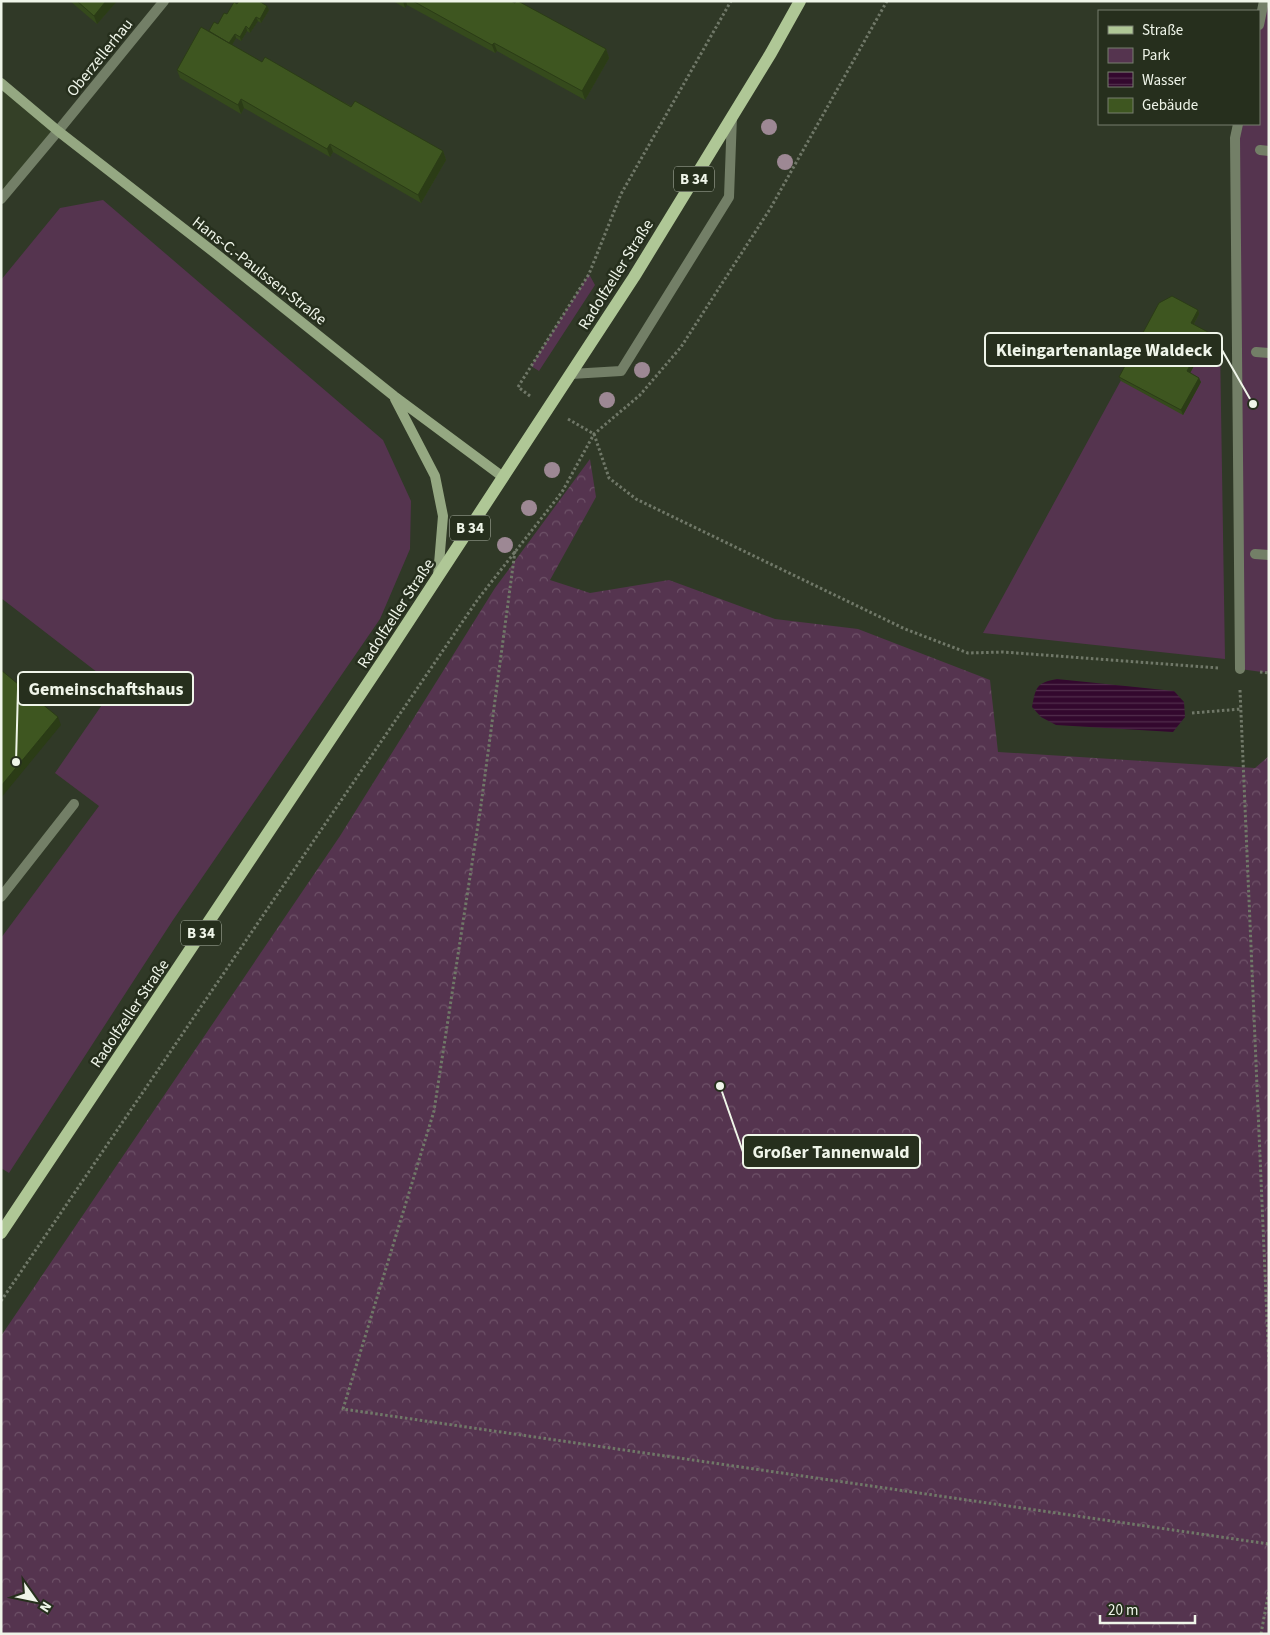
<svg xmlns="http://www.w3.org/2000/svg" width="1270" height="1635" viewBox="0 0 1270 1635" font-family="'Source Sans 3',sans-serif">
  <defs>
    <pattern id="forest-crowns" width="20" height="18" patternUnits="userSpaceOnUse" patternTransform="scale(1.25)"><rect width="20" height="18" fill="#55344f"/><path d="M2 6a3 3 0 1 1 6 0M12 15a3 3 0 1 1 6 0" fill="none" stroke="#6e5268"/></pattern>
    <pattern id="water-rules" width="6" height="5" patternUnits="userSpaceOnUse" patternTransform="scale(1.25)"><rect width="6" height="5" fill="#33082e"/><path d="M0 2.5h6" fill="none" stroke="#512d4c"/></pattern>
  </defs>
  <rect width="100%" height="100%" fill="#303927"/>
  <path fill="#344027" d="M 1,83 L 58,131 L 1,199 Z"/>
  <path fill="#55344f" d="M 1269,1 L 1269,673 L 1240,669 L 1238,124 L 1259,124 L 1259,16 Z
    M 103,200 L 383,440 L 411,501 L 410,549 L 380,619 L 173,920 L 9,1173 L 1,1168 L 1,938 L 99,806 L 55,773 L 115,686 L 1,598 L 1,280 L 60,208 Z
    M 589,274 L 595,285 L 539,371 L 531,366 Z
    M 1161,307 L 1210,336 L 1220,344 L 1225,659 L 983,633 Z"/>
  <path fill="url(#forest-crowns)" d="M 590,459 L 596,497 L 550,580 L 590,593 L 669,580 L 775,619 L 858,629 L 990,680 L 998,752 L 1255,768 L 1269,756 L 1269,1634 L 1,1634 L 1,1336 L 340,836 L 495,588 Z"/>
  <path fill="url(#water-rules)" d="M 1057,679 L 1174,691 L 1184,702 L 1185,717 L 1173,732 L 1056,725 L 1041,717 L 1032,707 C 1036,687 1036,683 1057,679 Z"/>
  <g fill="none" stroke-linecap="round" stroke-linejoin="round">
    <path stroke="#707868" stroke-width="3" stroke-dasharray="2.5 2.5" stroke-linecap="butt" d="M 530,396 L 518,387 L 589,274 L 621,194 L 731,1
      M 568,419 L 594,434 L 609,478 L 636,499 L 905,629 L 968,653 L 1003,652 L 1219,668
      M 515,551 L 481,805 L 434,1111 L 343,1409 L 1269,1544
      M 1260,672 L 1269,673
      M 1240,690 L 1269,1366
      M 1192,713 L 1241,709
      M 1,1301 L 478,599 L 562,492 L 594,434 L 640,395 L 681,347 L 770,209 L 887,1
      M 1261,1634 L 1269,1590"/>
    <path stroke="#737f67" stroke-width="10" d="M 1259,25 L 1264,1
      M 1238,124 L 1235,138 L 1240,669
      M 1260,150 L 1269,151
      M 1,199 L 58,131
      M 1256,352 L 1269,353
      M 571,374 L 621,371 L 729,197 L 732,116
      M 1255,554 L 1269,555
      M 1,897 L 74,804"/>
    <path stroke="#737f67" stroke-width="10" d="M 58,131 L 164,1"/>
    <path stroke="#95a882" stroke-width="10" d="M 1,83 L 58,131 L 220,257 L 394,396 L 503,477
      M 395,399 L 435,476 L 443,516 L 438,576"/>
    <path stroke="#afc796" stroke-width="12" d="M 1,1233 L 386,656 L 634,277 L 771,53 L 800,1"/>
  </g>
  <g fill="#9d8894">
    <circle cx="769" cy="127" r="8"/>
    <circle cx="785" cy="162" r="8"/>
    <circle cx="642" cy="370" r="8"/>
    <circle cx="607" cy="400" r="8"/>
    <circle cx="552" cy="470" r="8"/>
    <circle cx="529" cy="508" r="8"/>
    <circle cx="505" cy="545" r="8"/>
  </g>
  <path fill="#354a1c" d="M 70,1 L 117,1 L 97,24 Z
    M 393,1 L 511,1 L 606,49 L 609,58 L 585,100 L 497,51 L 495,53 L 407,5 L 405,8 Z
    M 237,4 L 267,6 L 269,10 L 261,23 L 258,21 L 250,33 L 247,31 L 241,41 L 236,38 L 232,45 L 262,62 L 443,151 L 446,160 L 421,203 L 333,152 L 330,157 L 244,108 L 241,114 L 180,78 L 177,70 L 209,31 L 218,24 Z
    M 1198,310 L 1199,314 L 1194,324 L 1210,336 L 1190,373 L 1201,382 L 1183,415 L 1121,381 L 1119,377 Z"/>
  <path fill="#2b3c16" d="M 106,1 L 117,1 L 97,24 L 94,16 Z
    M 403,1 L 406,1 L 407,5 L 405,8 Z
    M 267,6 L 269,10 L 261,23 L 260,19 Z
    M 256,17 L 258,21 L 250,33 L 249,29 Z
    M 246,26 L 247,31 L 241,41 L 240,37 Z
    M 235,34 L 236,38 L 229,50 L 228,45 Z
    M 494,43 L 497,51 L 495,53 L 492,45 Z
    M 606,49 L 609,58 L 585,100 L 582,91 Z
    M 241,99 L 244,108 L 241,114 L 238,105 Z
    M 330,144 L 333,152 L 330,157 L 327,149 Z
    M 443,151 L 446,160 L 421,203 L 418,195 Z
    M 1198,310 L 1199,314 L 1192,327 L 1191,323 Z
    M 1208,332 L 1210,336 L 1189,375 L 1187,371 Z
    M 1199,378 L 1201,382 L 1183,415 L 1181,410 Z
    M 58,717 L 61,725 L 1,798 L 1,786 Z"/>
  <path fill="#3e5620" stroke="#2b3c16" d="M 77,1 L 106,1 L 94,16 Z
    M 239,1 L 259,1 L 267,6 L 260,19 L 256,17 L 249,29 L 246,26 L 240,37 L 235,34 L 229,43 L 209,31 L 214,22 L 218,24 L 224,13 L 227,14 L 234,2 L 237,4 Z
    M 413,1 L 511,1 L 515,3 L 516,1 L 518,1 L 606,49 L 582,91 L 494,43 L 492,45 Z
    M 201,27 L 262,62 L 265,57 L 351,107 L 355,101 L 443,151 L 418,195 L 330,144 L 327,149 L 241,99 L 238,105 L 177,70 Z
    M 1172,296 L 1198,310 L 1191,323 L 1208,332 L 1187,371 L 1199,378 L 1181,410 L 1119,377 L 1159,303 Z
    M 1,670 L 58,717 L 1,786 Z"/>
  <g text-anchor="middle" stroke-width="5" stroke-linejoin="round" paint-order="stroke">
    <g fill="#262f1d" stroke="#b3baac" stroke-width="1">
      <rect x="674" y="166.5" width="40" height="25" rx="4"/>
      <rect x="450" y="515.5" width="40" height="25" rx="4"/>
      <rect x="181" y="920.5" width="40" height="25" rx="4"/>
    </g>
    <g font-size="15" font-weight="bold" fill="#eff5e9">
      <text x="694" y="184">B 34</text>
      <text x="470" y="533">B 34</text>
      <text x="201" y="938">B 34</text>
    </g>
    <g font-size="16" fill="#eff5e9" stroke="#262f1d">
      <text transform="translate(99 57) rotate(-51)" y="6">Oberzellerhau</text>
      <text transform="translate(260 270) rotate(38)" y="6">Hans-C.-Paulssen-Straße</text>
      <text transform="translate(615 274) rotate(-58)" y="6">Radolfzeller Straße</text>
      <text transform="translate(395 613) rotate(-57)" y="6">Radolfzeller Straße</text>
      <text transform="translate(129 1013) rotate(-56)" y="6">Radolfzeller Straße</text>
    </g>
  </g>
  <path fill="none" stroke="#eff5e9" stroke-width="2" d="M1253 404L1222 350M16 762L18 689M720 1086L743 1152"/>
  <g fill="#eff5e9" stroke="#262f1d" stroke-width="2">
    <circle cx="1253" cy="404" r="5"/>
    <circle cx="16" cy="762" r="5"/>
    <circle cx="720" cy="1086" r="5"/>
  </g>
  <g fill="#262f1d" stroke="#eff5e9" stroke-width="2">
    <rect x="985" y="333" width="237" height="33" rx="5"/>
    <rect x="18" y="672" width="175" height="33" rx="5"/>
    <rect x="743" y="1135" width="177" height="33" rx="5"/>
  </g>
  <g font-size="18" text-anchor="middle" font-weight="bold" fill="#eff5e9">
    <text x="1104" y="356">Kleingartenanlage Waldeck</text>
    <text x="106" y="695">Gemeinschaftshaus</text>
    <text x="831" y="1158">Großer Tannenwald</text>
  </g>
  <rect width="1270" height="1635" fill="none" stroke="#eff5e9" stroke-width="5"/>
  <rect x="1098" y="10" width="162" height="115" fill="#262f1d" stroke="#767e6f"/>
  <rect x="1108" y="26" width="25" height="8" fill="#afc796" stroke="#767e6f"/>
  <text x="1142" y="35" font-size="15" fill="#eff5e9">Straße</text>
  <rect x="1108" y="48" width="25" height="15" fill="#55344f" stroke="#767e6f"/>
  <text x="1142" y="60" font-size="15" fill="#eff5e9">Park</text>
  <rect x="1108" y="72" width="25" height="15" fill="url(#water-rules)" stroke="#767e6f"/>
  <text x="1142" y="85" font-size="15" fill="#eff5e9">Wasser</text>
  <rect x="1108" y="98" width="25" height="15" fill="#3e5620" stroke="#767e6f"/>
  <text x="1142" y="110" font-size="15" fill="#eff5e9">Gebäude</text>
  <g transform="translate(35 1600) rotate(123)" stroke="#262f1d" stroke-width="4" paint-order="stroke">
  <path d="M0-4L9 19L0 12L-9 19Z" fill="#eff5e9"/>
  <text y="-8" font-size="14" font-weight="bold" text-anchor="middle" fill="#eff5e9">N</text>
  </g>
  <path d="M1100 1615v8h95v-8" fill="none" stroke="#eff5e9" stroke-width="2.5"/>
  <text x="1108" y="1615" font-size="15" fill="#eff5e9" stroke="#262f1d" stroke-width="4" paint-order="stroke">20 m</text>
</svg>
